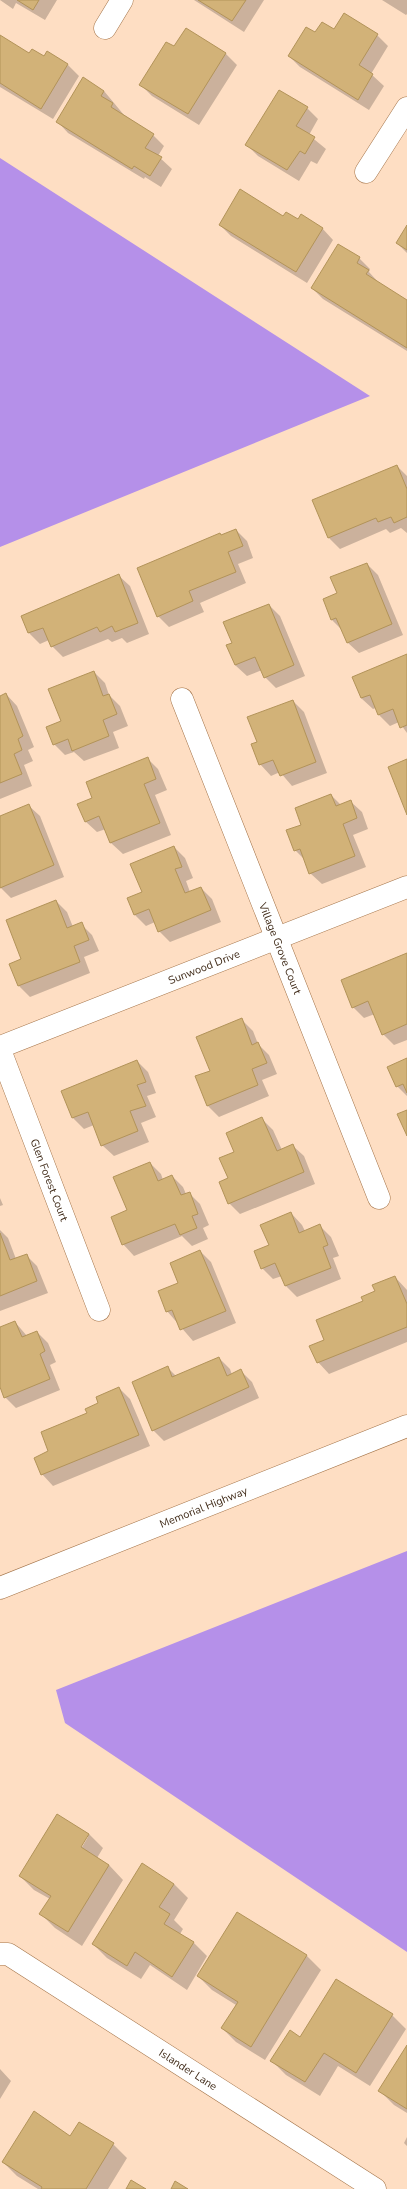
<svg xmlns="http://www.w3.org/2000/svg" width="407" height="2189" viewBox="0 0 407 2189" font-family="'Nunito Sans',sans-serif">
  <rect width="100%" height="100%" fill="#fedec3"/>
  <path fill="#b590e9" d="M 0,158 L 370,396 L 0,547 Z
    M 407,1551 L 407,1952 L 65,1723 L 56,1690 Z"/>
  <path fill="#0003" fill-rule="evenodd" d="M 0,0 L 57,0 L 45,20 L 16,3 L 13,9 Z
    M 194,0 L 264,0 L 244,32 Z
    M 382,0 L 407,0 L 407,14 L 406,15 Z
    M 186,29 L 226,54 L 237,65 L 199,125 L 152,96 L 140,84 L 174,48 Z
    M 334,31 L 377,35 L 388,46 L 371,74 L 384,86 L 369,110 L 300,67 L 289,56 L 315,34 Z
    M 0,36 L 29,55 L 44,58 L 47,52 L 68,65 L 79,76 L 53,119 L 0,87 Z
    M 104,91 L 124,115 L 153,135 L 164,146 L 158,156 L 172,169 L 161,187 L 145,177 L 144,179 L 68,133 L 57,121 Z
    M 307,108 L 318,119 L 309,135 L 326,149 L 317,164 L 311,161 L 299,181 L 258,156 L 247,145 Z
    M 283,218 L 322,228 L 333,240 L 307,283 L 231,236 L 220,225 Z
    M 407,227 L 407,253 L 397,243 Z
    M 359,258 L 370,269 L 369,272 L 379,283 L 407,301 L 407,351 L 323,299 L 312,288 Z
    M 397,466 L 407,476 L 407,533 L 401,528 L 390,533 L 386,529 L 340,549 L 329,538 Z
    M 236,530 L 247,541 L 253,558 L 238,564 L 246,583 L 200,603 L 204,612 L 169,627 L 158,616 L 221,536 Z
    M 367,564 L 378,575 L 403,635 L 359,653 L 347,642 L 343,631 L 332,620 Z
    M 118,575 L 130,586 L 149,634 L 127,643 L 122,638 L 112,642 L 108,639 L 63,657 L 52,646 L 49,640 L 40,644 L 29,633 L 22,616 Z
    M 269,605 L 280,616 L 305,676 L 276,688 L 265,677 L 262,670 L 247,676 L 235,665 L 228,646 L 233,643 Z
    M 407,655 L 407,733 L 399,722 L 390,726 L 379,715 L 376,708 L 373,709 L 361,698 L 353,677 Z
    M 94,672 L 105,683 L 109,695 L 120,706 L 128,726 L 113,732 L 119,748 L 84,761 L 74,752 L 65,755 L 54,744 L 62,722 Z
    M 6,694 L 17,706 L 34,747 L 28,750 L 33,761 L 24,765 L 32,786 L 0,799 L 0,697 Z
    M 293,701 L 304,712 L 327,773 L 292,786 L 280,772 L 271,776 L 260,764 L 258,743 Z
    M 147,758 L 158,769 L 167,790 L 155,795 L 171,835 L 123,854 L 111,843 L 106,829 L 97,832 L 85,821 L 93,799 Z
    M 331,795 L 341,805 L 350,801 L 362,812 L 368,829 L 353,835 L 366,867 L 322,884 L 310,873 L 306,861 L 295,850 L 302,825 Z
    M 28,805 L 40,816 L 64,877 L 11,898 L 0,887 L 0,817 Z
    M 174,847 L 185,858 L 193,878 L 186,881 L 190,892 L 201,888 L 212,899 L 221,922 L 170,942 L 159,931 L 155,922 L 146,926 L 135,915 L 128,899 L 143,893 Z
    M 56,901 L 67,912 L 73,927 L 81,924 L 92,935 L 99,951 L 84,957 L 90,973 L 30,997 L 19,986 L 22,960 Z
    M 407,954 L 407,1040 L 394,1045 L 383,1034 L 375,1014 L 364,1018 L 353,1007 Z
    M 241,1019 L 253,1031 L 258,1044 L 269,1055 L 277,1074 L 262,1080 L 269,1096 L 219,1117 L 208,1106 L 196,1077 L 211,1071 Z
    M 407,1059 L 407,1096 L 397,1086 Z
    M 137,1061 L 148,1072 L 156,1093 L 147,1096 L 156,1117 L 141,1123 L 149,1142 L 114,1156 L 102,1145 L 94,1125 L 84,1129 L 73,1118 Z
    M 262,1119 L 273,1130 L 282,1150 L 292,1145 L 304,1156 L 315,1184 L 240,1214 L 229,1203 L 229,1179 L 236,1152 Z
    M 150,1163 L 161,1174 L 163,1180 L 172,1176 L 183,1187 L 186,1194 L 189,1193 L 200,1204 L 209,1225 L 203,1228 L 208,1239 L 192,1246 L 182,1236 L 134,1256 L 123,1244 L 128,1211 Z
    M 0,1198 L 3,1205 L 0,1206 Z
    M 291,1213 L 302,1225 L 305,1231 L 320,1226 L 331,1237 L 339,1256 L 333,1258 L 341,1279 L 297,1297 L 286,1286 L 282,1276 L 273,1279 L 262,1268 L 270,1246 Z
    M 0,1230 L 8,1238 L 16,1259 L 26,1255 L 37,1266 L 48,1293 L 0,1311 Z
    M 200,1251 L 211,1262 L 236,1323 L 193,1341 L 167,1311 L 179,1283 Z
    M 395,1277 L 407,1290 L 407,1342 L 329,1374 L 318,1362 L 325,1340 L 364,1301 Z
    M 15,1322 L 27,1336 L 37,1332 L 48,1343 L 56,1362 L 50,1365 L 60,1390 L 16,1408 L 5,1397 L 0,1384 L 0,1328 Z
    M 219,1358 L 230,1369 L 232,1375 L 241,1371 L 252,1382 L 259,1398 L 164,1441 L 153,1430 L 168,1368 L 176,1376 Z
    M 119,1388 L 130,1399 L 150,1446 L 53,1486 L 42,1474 L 50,1452 L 88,1413 Z
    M 89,1834 L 103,1848 L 97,1858 L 109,1865 L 123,1880 L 82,1946 L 55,1928 L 41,1914 L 50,1899 L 34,1890 L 20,1876 ZM 86,1837 L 88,1837 L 79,1852 L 77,1851 Z
    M 174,1884 L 188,1898 L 174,1920 L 183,1929 L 180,1934 L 193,1942 L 207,1956 L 187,1990 L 150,1965 L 141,1979 L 107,1958 L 93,1944 Z
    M 237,1913 L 307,1956 L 321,1970 L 265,2060 L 236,2042 L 222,2028 L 236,2005 L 212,1990 L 198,1976 Z
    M 392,2015 L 406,2029 L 370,2086 L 338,2066 L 320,2096 L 286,2075 L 272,2061 L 301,2038 Z
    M 407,2047 L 407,2113 L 394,2105 L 380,2091 Z
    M 0,2069 L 11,2081 L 0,2099 Z
    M 71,2137 L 113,2144 L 127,2158 L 108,2189 L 38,2189 L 17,2176 L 3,2162 Z
    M 407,2137 L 407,2146 L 404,2143 Z"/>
  <path fill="#d2b278" stroke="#b29359" d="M 17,0 L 39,0 L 33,10 Z
    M 198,0 L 246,0 L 232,21 Z
    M 344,13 L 378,34 L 359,65 L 373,74 L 358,100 L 288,56 L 306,27 L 315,32 L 322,22 L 334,29 Z
    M 186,28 L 226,53 L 188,114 L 139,85 L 166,42 L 174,46 Z
    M 0,35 L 29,53 L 32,49 L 44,56 L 47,51 L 68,64 L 41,109 L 0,83 Z
    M 83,77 L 104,91 L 101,96 L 113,103 L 111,107 L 154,134 L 145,148 L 162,157 L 150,176 L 134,166 L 132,169 L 56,122 Z
    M 279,90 L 308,107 L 296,126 L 315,137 L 305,154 L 300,151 L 287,170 L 245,145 Z
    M 240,189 L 283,216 L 286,212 L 298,219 L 301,214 L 323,228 L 296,272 L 219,225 Z
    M 407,225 L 407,250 L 396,243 Z
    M 338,244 L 360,257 L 357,263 L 369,270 L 366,274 L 407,300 L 407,348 L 311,288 Z
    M 397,465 L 407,489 L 407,517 L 394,523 L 391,517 L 378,522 L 376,518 L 328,538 L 312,500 Z
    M 236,529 L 243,546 L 228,552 L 236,572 L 189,591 L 193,601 L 157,617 L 137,568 L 220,533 L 221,535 Z
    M 367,563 L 392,624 L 347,643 L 336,618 L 331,620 L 323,599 L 337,593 L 330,577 Z
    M 119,574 L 138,623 L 115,632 L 112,626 L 100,632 L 97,627 L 51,647 L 43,628 L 28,633 L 21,616 Z
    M 269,604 L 294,665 L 264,678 L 255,657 L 235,665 L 226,645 L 232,643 L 223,622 Z
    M 407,654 L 407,725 L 400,728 L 393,709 L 378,715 L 370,695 L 361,698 L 352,677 Z
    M 94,671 L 103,696 L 109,694 L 117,714 L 103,720 L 109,736 L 72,751 L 68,739 L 53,745 L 46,727 L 61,721 L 48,689 Z
    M 6,693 L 23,736 L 18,739 L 22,750 L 14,754 L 22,774 L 0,783 L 0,696 Z
    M 293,700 L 316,762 L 280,776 L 273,760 L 259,765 L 251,744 L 257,742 L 247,717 Z
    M 148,757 L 156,779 L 144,784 L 160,823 L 110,843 L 99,816 L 85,822 L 77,804 L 92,798 L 86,782 Z
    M 407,759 L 407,815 L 388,767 Z
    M 331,794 L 336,806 L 351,800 L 357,818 L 343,824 L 355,856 L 309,874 L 300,849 L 294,851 L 286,830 L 301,825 L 295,808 Z
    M 29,804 L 54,865 L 0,888 L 0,816 Z
    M 174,846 L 182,867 L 175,869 L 185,893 L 201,887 L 211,910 L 158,932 L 149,909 L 134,915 L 127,898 L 142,892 L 130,864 Z
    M 56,900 L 67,928 L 82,922 L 89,940 L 74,946 L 80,962 L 18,986 L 9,964 L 21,959 L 6,920 Z
    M 407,953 L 407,1024 L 382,1035 L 368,1001 L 352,1008 L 341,980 Z
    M 242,1018 L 252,1045 L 258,1042 L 267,1063 L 252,1069 L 258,1085 L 207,1106 L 195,1076 L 210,1071 L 196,1037 Z
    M 407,1058 L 407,1093 L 403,1084 L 396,1087 L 387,1067 Z
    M 137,1060 L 146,1082 L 137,1085 L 146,1106 L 130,1111 L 138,1131 L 101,1146 L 88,1112 L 72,1118 L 61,1091 Z
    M 407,1110 L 407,1136 L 397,1114 Z
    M 262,1117 L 277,1151 L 293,1144 L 304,1172 L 228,1204 L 219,1182 L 228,1178 L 219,1158 L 234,1152 L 226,1133 Z
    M 150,1162 L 158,1181 L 172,1175 L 181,1195 L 190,1192 L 198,1214 L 192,1216 L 197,1228 L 180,1235 L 175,1224 L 122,1245 L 111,1217 L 127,1210 L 113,1177 Z
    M 291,1212 L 299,1233 L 320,1224 L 328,1245 L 323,1247 L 331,1268 L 285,1286 L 275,1263 L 261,1269 L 254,1251 L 269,1245 L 260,1225 Z
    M 0,1233 L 10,1260 L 27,1254 L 37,1281 L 0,1296 Z
    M 200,1250 L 226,1311 L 180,1330 L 172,1310 L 166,1312 L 158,1291 L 178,1283 L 170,1263 Z
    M 395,1276 L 407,1304 L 407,1327 L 317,1363 L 309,1346 L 324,1340 L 316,1320 L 363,1301 L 361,1297 L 375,1291 L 372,1285 Z
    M 15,1321 L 22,1337 L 37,1331 L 45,1351 L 40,1354 L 50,1379 L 4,1398 L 0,1387 L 0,1327 Z
    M 219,1357 L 227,1376 L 241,1369 L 249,1387 L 152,1431 L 132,1382 L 168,1366 L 172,1377 Z
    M 119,1387 L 139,1435 L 41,1475 L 34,1458 L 48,1451 L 41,1432 L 87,1413 L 85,1409 L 98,1403 L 96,1397 Z
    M 57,1814 L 89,1834 L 81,1847 L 109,1865 L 68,1932 L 39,1914 L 51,1896 L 19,1876 Z
    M 142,1863 L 174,1884 L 159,1907 L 170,1914 L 164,1924 L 194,1942 L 172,1977 L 135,1952 L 127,1966 L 92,1944 Z
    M 237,1912 L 307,1955 L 251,2047 L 221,2028 L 238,2002 L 197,1976 Z
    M 336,1979 L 393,2014 L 356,2073 L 324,2053 L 305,2082 L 270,2061 L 290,2030 L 300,2037 Z
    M 407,2045 L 407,2109 L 378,2091 Z
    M 34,2111 L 70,2136 L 79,2122 L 114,2143 L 86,2189 L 41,2189 L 42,2187 L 2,2162 Z
    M 131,2180 L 146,2189 L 126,2189 Z
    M 175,2181 L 188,2189 L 171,2189 Z"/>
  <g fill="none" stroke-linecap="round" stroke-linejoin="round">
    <g stroke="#a47449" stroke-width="23">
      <g id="minor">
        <path d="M 105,28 L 122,0"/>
        <path d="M 366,172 L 407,108"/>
        <path id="s1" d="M 182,699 L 379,1198"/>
        <path id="s2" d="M 0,1047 L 407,887"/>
        <path id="s3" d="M 0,1050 L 99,1310"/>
        <path id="s4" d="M 0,1588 L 407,1426"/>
        <path id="s5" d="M 0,1954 L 8,1954 L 375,2189"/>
      </g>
    </g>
    <use href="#minor" stroke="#fff" stroke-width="22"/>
  </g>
  <g text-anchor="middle" stroke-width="3.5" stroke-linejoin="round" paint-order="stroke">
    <g font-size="11" fill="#412c1a" stroke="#fbf0e7">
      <text dy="4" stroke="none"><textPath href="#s1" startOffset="268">Village Grove Court</textPath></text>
      <text dy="4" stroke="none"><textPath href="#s2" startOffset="219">Sunwood Drive</textPath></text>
      <text dy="4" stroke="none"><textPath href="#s3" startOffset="139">Glen Forest Court</textPath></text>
      <text dy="4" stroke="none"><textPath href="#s4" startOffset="219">Memorial Highway</textPath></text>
      <text dy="4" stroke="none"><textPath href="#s5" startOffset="222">Islander Lane</textPath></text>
    </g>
  </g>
</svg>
